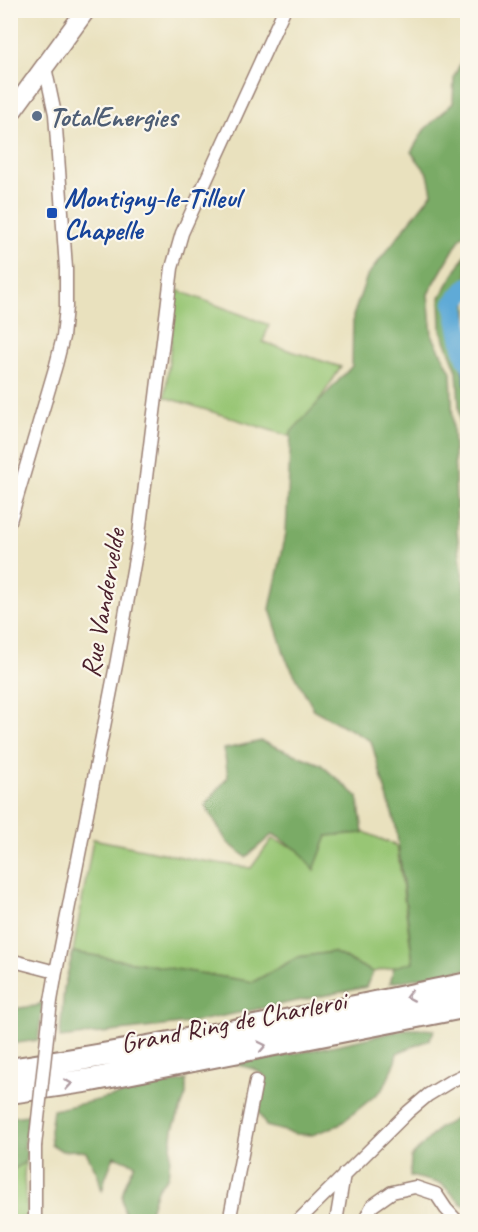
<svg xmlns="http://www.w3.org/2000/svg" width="478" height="1232" viewBox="0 0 478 1232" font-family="Caveat,sans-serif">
  <rect width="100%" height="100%" fill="#fbf7ec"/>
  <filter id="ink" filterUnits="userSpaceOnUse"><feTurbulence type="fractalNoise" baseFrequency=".0167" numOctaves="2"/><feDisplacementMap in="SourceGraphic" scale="12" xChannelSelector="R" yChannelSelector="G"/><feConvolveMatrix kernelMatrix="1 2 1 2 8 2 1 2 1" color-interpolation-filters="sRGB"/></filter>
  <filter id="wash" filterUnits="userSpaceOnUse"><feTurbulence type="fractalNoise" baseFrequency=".008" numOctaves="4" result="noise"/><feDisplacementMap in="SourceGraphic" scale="24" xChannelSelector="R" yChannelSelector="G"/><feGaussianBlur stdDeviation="1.35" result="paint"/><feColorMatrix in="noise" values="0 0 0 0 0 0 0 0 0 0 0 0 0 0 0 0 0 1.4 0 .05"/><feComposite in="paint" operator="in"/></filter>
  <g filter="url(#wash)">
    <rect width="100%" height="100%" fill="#e9e1be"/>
    <path fill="#98c674" stroke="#717250" stroke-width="1.5" d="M 177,290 L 269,325 L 263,342 L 341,367 L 295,438 L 165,397 Z
      M 362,831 L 397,846 L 413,963 L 373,972 L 333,952 L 298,957 L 253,982 L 73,952 L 93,839 L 197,860 L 251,868 L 272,839 L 298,849 L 314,869 L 327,836 Z
      M 25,1162 L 24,1178 L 27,1217 L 11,1220 L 11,1180 L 13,1170 Z"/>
    <path fill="#7aab66" stroke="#626548" stroke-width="1.5" d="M 467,49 L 467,232 L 461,237 L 428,294 L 432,335 L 451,372 L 457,531 L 468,618 L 467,969 L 390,983 L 394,967 L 413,962 L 396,827 L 371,741 L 314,710 L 286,659 L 270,609 L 286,533 L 291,432 L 352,366 L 353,316 L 367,276 L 432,193 L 428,174 L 411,152 L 424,130 L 453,103 L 454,77 Z
      M 467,252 L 467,543 L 457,371 L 441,330 L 440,297 Z
      M 261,741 L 320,764 L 358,797 L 363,833 L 327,836 L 314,870 L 298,850 L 273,834 L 246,857 L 227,842 L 205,805 L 228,777 L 224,749 Z
      M 73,952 L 253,982 L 298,957 L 333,952 L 373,972 L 366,987 L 189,1023 L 60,1038 L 64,987 Z
      M 43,1002 L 38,1040 L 11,1044 L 11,1009 L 36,1006 Z
      M 406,1029 L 421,1029 L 435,1030 L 429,1040 L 397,1053 L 394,1066 L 383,1089 L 339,1125 L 312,1135 L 296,1134 L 266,1126 L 258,1111 L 259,1098 L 267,1077 L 254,1069 L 234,1064 C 292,1055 349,1043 406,1029 Z
      M 186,1080 L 186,1095 L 173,1129 L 168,1177 L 157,1189 L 150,1211 L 153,1221 L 128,1221 C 116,1195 124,1187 135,1164 L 114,1156 L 105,1179 L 102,1192 L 98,1175 L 86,1152 L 77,1150 L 62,1151 L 51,1144 L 50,1131 L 53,1110 Z
      M 467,1112 L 467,1206 L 462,1204 L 442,1184 L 410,1176 L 411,1157 L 439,1128 Z
      M 28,1115 L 24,1149 L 27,1151 L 25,1162 L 13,1170 L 11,1180 L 11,1117 Z"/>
    <path fill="#5eaad7" stroke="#546481" stroke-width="1.5" d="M 466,328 L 468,334 L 467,392 L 454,333 Z"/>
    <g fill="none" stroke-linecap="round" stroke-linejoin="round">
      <path stroke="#5eaad7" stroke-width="20" d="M 468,287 L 454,303 L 463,347 L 468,361"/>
    </g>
  </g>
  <g filter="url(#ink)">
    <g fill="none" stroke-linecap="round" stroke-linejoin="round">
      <g stroke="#9a8074" stroke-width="15">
        <path id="street" d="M 10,521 L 56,365 L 63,337 L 66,307 L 66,268 L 55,114 L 45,67
          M 10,960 L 56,972
          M 51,1001 L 56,972 L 117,660 L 138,542 L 172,268 L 182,233 L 284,10
          M 35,1146 L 35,1222
          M 229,1222 L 256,1081
          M 297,1222 L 408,1112 L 428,1095 L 451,1081 L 468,1073
          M 336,1222 L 344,1174
          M 364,1222 L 372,1206 L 392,1192 L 415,1187 L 436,1194 L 446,1209 L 458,1222"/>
      </g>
      <g stroke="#9a8074" stroke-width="21">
        <path id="secondary" d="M 10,114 L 86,10"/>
      </g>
      <g stroke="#9a8074" stroke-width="26">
        <path id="highway" d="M 10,1070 C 164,1047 315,1015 468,984
          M 10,1092 L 91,1080 L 468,1006"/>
      </g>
      <use href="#street" stroke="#fff" stroke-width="12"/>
      <use href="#secondary" stroke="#fff" stroke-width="18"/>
      <use href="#highway" stroke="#fff" stroke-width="22"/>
      <g stroke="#9a8074" stroke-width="15" stroke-linecap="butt">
        <path id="street-bridge" d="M 35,1146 L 51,1001"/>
      </g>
      <use href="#street-bridge" stroke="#fff" stroke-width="12"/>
    </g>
    <defs><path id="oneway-chevron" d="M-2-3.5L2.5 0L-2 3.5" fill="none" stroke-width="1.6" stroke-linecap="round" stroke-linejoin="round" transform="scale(1.5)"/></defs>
    <g stroke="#ae9aa0">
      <use href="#oneway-chevron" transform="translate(410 996) rotate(169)"/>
      <use href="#oneway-chevron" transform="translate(262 1046) rotate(-12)"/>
      <use href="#oneway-chevron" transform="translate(68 1084) rotate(-8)"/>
    </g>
  </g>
  <circle fill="#5c6f8a" stroke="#fbf7ec" stroke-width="2" cx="37" cy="116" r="6"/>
  <rect fill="#1a4fb4" stroke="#fbf7ec" stroke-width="2" x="46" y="207" width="12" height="12" rx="3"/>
  <g text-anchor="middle" stroke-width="4.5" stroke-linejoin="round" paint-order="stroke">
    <g font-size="28" font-weight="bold" fill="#4e5e75" stroke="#fbf7ec" text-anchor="start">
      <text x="49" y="126">TotalEnergies</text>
    </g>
    <g font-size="28" font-weight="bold" fill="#164399" stroke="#fbf7ec" text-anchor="start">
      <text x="64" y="207">Montigny-le-Tilleul<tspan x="64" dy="32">Chapelle</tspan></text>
    </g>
    <g font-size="28" fill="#4a1f2b" stroke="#fbf7ec">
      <text transform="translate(102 603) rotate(-80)" y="10">Rue Vandervelde</text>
      <text transform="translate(233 1021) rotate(-11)" y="10">Grand Ring de Charleroi</text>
    </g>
  </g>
  <rect width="478" height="1232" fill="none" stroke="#fbf7ec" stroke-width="36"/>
</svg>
